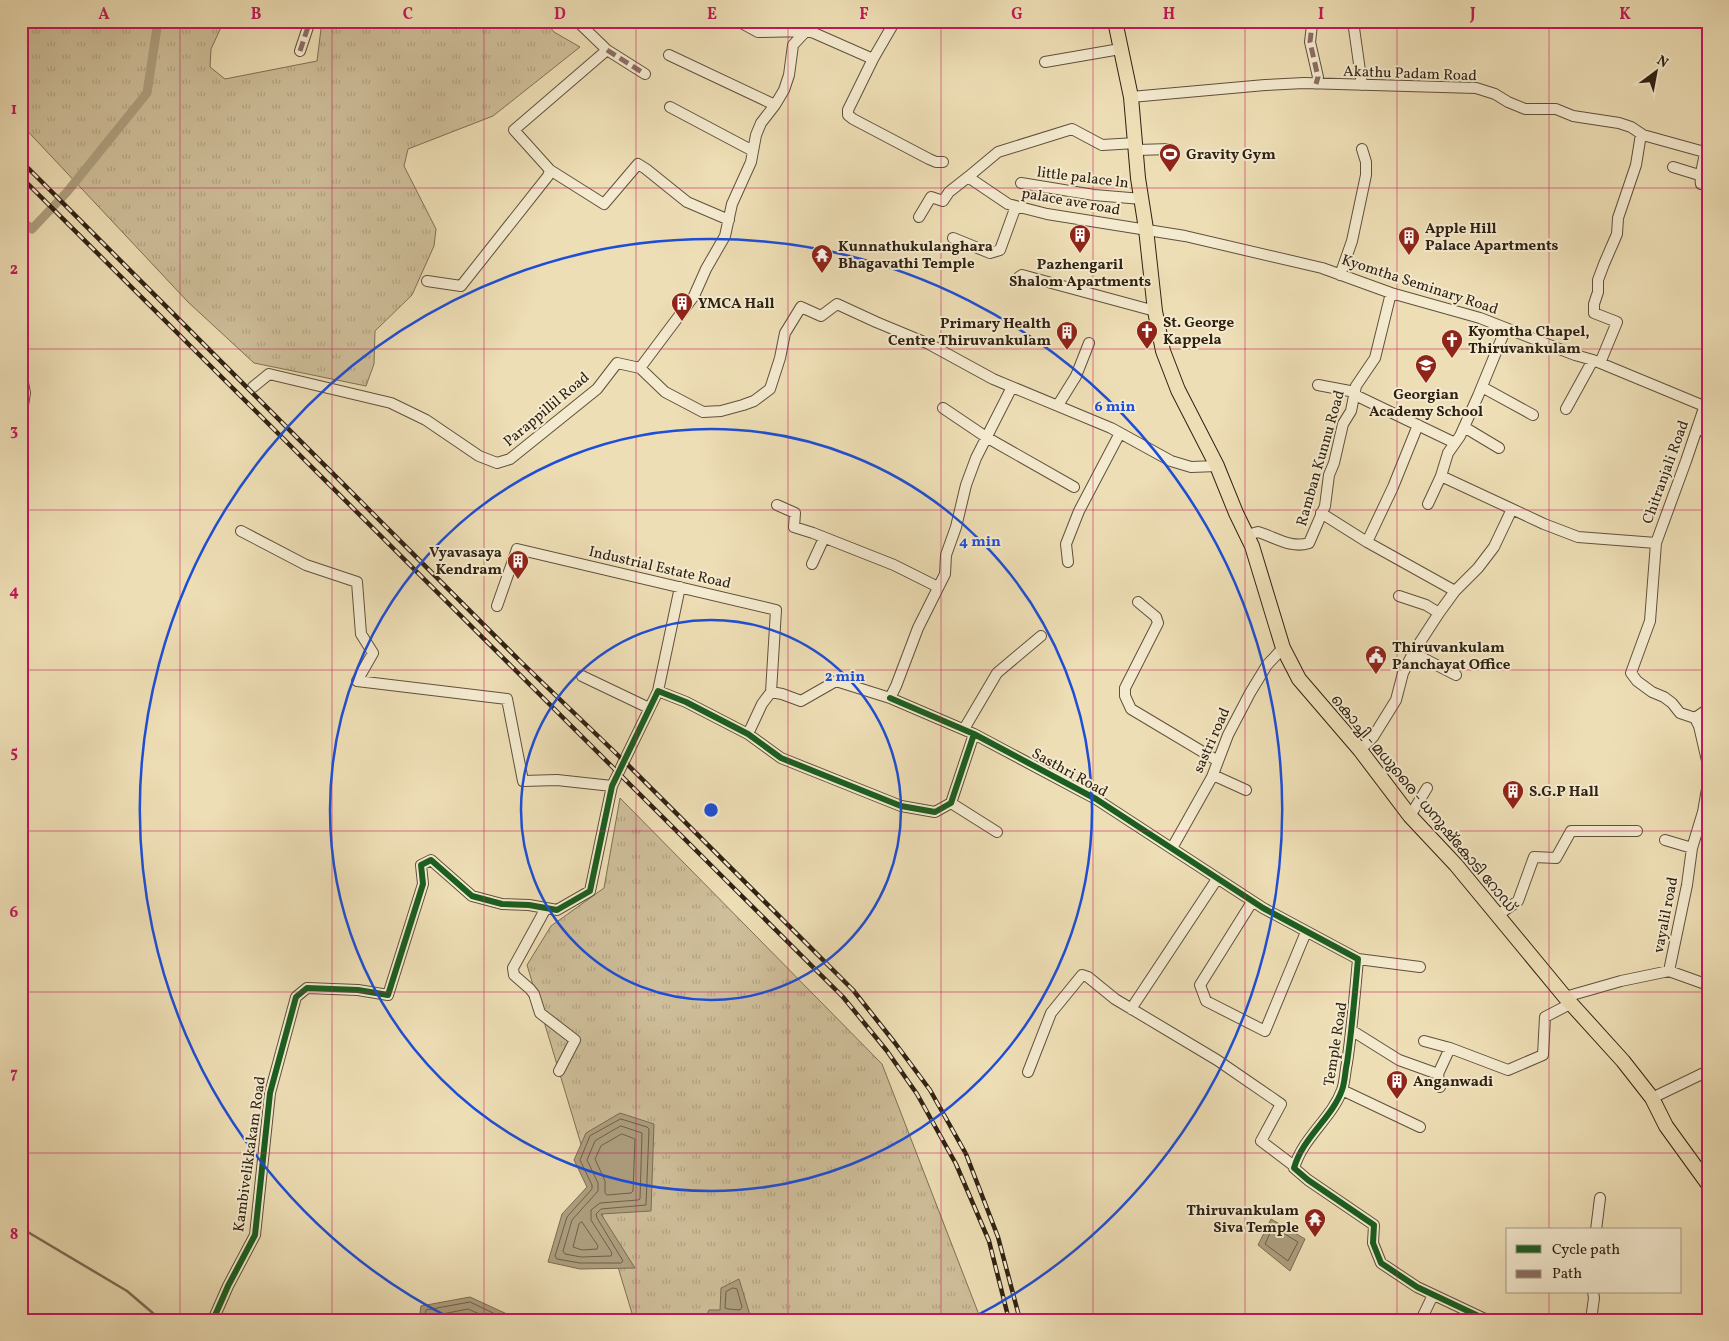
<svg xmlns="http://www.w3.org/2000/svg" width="1729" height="1341" viewBox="0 0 1729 1341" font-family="Vollkorn,'Noto Sans Malayalam',serif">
  <defs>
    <pattern id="grass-tufts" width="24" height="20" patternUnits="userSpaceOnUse" patternTransform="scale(1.25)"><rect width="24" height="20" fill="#cebe99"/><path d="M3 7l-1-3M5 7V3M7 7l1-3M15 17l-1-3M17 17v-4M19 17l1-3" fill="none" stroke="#b1a383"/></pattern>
  </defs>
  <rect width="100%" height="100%" fill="#eedeb5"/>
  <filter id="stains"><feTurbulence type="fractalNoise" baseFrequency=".004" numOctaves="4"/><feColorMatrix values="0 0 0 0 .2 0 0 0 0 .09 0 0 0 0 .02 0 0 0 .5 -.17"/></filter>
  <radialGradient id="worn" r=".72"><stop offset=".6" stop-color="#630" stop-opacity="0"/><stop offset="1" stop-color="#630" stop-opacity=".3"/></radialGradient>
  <path fill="url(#grass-tufts)" stroke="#7e7056" d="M 21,21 L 224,21 L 211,49 L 210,67 L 225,79 L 317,61 L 322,21 L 545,21 L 554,32 L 580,47 L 493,116 L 408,149 L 404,166 L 436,229 L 434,246 L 412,295 L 375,331 L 374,364 L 366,386 L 254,363 L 188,302 L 21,124 Z
    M 620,798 L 882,1064 L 981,1320 L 634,1320 L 527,965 L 551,926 L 604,888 Z"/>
  <path fill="#ad9e7e" stroke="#7b6c53" d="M 620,1113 L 654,1124 L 651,1211 L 601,1214 L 635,1268 L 580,1269 L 548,1262 L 562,1214 L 587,1187 L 574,1160 L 586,1133 Z
    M 1271,1219 L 1305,1239 L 1290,1271 L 1258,1245 Z
    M 739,1279 L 750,1315 L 718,1314 L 719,1320 L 704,1320 L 709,1310 L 720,1310 L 721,1288 Z
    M 470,1297 L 520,1320 L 419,1320 L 421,1306 Z"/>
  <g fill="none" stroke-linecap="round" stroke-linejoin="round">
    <path stroke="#6e6048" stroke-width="1" d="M 621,1119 L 647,1127 L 649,1129 L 646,1205 L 601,1209 L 596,1214 L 597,1218 L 623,1261 L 621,1263 L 580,1263 L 557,1259 L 555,1256 L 567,1217 L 592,1189 L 592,1185 L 580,1160 L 590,1136 Z
      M 621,1126 L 642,1133 L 640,1199 L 638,1200 L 600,1203 L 591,1210 L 591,1220 L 612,1253 L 611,1256 L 581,1257 L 565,1254 L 563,1251 L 572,1220 L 598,1191 L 598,1183 L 587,1160 L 595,1141 Z
      M 622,1134 L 635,1139 L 633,1191 L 631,1193 L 607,1195 L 605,1193 L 605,1181 L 595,1159 L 601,1146 Z
      M 582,1222 L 598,1246 L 597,1249 L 582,1250 L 573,1247 L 579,1224 Z
      M 1275,1228 L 1298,1242 L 1288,1261 L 1265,1244 L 1272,1229 Z
      M 733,1288 L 737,1289 L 742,1307 L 740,1310 L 728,1309 L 725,1308 L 726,1292 Z
      M 424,1320 L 426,1310 L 470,1302 L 508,1320
      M 430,1320 L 432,1316 L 468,1309 L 493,1320"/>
    <path stroke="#7b6c53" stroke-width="2.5" d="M 21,1228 L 127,1291 L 161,1320"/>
    <path stroke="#ad9e7e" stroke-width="9" d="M 21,221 L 32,229 L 67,192 L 147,93 L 158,21"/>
    <g stroke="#5f513c" stroke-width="12">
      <path id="minor" d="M 577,21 L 607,50 L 645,74
        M 738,21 L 758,32 L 806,31 L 814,33 L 873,59 L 895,21
        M 1296,21 L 1298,21
        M 1306,21 L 1312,25 L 1310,42 L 1318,77 L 1316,84
        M 1353,21 L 1362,85
        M 300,51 L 310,21
        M 873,59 L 848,110 L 848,115 L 853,119 L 929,159 L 936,162 L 943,162
        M 1045,62 L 1120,49
        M 1131,97 L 1265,85 L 1304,83 L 1476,88 L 1495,94 L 1508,102 L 1525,109 L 1556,109 L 1573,116 L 1619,123 L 1631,127 L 1643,135 L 1708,153
        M 775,105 L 784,90 L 789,75 L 793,45 L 806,31
        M 670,107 L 753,151
        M 1136,143 L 1102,145 L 1072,129 L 998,152 L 968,177 L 1008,204 L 1047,214 L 1185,236 L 1322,268 L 1391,293 L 1480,318 L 1575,355 L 1593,360 L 1704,406
        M 1137,150 L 1170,149
        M 1705,152 C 1704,163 1699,174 1701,184 L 1708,186
        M 1673,167 L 1699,175
        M 550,170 L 604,204 L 638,164 L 646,169 L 687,202 L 729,220
        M 1021,183 L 1094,195 L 1142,199
        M 919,217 L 931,197 L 943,201 L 949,192 L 968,177
        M 953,238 L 990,253 L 1000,250 L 1016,206
        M 1340,275 L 1352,241 L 1366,175 L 1366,162 L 1362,149
        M 1019,277 L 1022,275 L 1155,311
        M 427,281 L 461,286 L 548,176 L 550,170 L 514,130 L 607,50
        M 1506,328 L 1478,396 L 1460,436 L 1448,453 L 1441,476 L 1512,509
        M 1600,363 L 1617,322 L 1594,313 L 1594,304 L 1598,292 L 1598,280 L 1604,264 L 1617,234 L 1618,218 L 1636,165 L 1641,134
        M 640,368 L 665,392 L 703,412 L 721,411 L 743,405 L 754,401 L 770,389 L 780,358 L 785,333 L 801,307 L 821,316 L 837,304 L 876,322 L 929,344 L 993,379 L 1111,428 L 1171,461 L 1191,467 L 1217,466
        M 21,373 L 25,393 L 21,417
        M 1318,385 L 1355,392
        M 253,387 L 269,374 L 391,403 L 426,420 L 479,456 L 497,463 L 510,459 L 597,389 L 617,363 L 640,368 L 694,296 L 706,269 L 725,236 L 732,204 L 751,162 L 756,135 L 761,123 L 775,105 L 669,55
        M 1482,387 L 1533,415
        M 1355,395 L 1455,443
        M 1058,405 L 1076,376 L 1089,343
        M 943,408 L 986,437 L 1074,487
        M 1566,409 L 1593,360
        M 1464,427 L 1499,448
        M 1697,428 L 1708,433
        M 1428,504 L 1441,476
        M 777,505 L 795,513 L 794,527 L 813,533 L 894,565 L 938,587
        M 1321,513 L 1367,542 L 1393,487 L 1418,425
        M 241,531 L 306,565 L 357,582 L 361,634 L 373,653 L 357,681 L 507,699 L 523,781 L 557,780 L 612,786
        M 1247,535 L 1258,532 C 1275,537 1291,549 1309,543 L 1325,506 L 1329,475 L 1334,463 L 1343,424 L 1351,411 L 1356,386 L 1375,358 L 1391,293
        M 1367,542 L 1455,591
        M 1656,543 L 1650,621 L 1631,673 L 1637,681 L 1652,692 L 1664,697 L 1672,703 L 1680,713 L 1695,718 L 1699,726 L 1708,765
        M 1068,562 L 1066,544 L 1079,511 L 1120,433
        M 812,564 L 824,538
        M 1399,596 L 1426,605 L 1439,613
        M 1138,602 L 1156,617 L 1158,623 L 1125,688 L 1125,696 L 1131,709 L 1218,761
        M 497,606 L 517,549 L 776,610 L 771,692
        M 1413,653 L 1456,675
        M 582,676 L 649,708
        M 658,691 L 680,587
        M 890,698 L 974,734 L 1096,799 L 1263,908 L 1358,959 C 1355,994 1352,1029 1347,1063 C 1345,1071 1345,1082 1342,1090 C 1332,1118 1303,1137 1294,1168 L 1308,1180 L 1374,1225 L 1373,1243 L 1381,1263 L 1417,1287 L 1487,1320
        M 1695,718 L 1708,709
        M 964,729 L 997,673 L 1041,636
        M 748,734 L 762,704 L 771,692 L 782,694 L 801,701 L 836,681 L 890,698 L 896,686 L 918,628 L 945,574 L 946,555 L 956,527 L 966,485 L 976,458 L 1012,387
        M 1360,750 L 1373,737 L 1396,700 L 1403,673 L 1413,653 L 1439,613 L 1455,591 L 1478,568 L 1494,547 L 1512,509 L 1544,524 L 1578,537 L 1656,543 L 1686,461 L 1708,396
        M 1213,775 L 1246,790
        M 951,803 L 997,832
        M 1410,816 L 1427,788
        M 1665,840 L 1692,848
        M 1172,848 L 1212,777 L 1228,735 L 1250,693 L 1267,665 L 1283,648
        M 1252,902 L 1200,985 L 1206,1001 L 1265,1031 L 1306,932
        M 546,908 L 513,968 L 514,975 L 530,989 L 534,994 L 540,1013 L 575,1040 L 559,1071
        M 1498,915 L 1518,901 L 1534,857 L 1556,858 L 1571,831 L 1637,831
        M 1358,959 L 1420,967
        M 1669,971 L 1708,985
        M 1565,997 L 1621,981 L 1669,971 L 1687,885 L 1692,848 L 1703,812 L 1708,783
        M 1131,1009 L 1217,879
        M 1351,1030 L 1399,1060 L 1438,1074
        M 1424,1041 L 1450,1048
        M 1028,1072 L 1051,1013 L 1082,975 L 1088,977 L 1115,999 L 1217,1060 L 1281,1104 L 1261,1141 L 1294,1166
        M 1440,1087 L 1438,1074 L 1450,1048 L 1508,1070 L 1543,1055 L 1545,1017 L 1572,1003
        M 1342,1090 L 1420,1127
        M 1652,1098 L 1708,1071
        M 1596,1230 L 1600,1198
        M 213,1320 L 228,1286 L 255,1235 L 270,1093 L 296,997 L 307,988 L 358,990 L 388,995 L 423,884 L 421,865 L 431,860 L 472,896 L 502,904 L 529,905 L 557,910 L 590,891 L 612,786 L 658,691 L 686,702 L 748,734 L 781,758 L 901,806 L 935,812 L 951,803 L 974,734
        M 1421,1320 L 1433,1295
        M 1591,1320 L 1594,1298 L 1593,1292"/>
    </g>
    <g stroke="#2f2213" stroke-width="16">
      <path id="highway" d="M 1115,21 L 1131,97 L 1138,178 L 1146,229 L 1155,311 L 1163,351 L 1178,390 L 1217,466 L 1236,513 L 1252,546 L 1283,648 L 1299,679 L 1360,750 L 1410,816 L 1456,865 L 1565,997 L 1623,1061 L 1652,1098 L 1666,1126 L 1708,1184"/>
    </g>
    <use href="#minor" stroke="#f4eacf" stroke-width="10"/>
    <use href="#highway" stroke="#eedeb5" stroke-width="14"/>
    <g stroke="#2f2213" stroke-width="4.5">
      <path id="rail" d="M 21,161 L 522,663 L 623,760 L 853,990 L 895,1043 L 930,1090 L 966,1154 L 998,1237 L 1020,1320
        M 21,177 L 843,997 L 887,1051 L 917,1094 L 956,1164 L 989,1241 L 1009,1320"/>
    </g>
    <use href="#rail" stroke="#f4eacf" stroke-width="2.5" stroke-dasharray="8" stroke-linecap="butt"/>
    <path stroke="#8d6e63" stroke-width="5" stroke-dasharray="10 5" stroke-linecap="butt" d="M 1296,21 L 1298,21
      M 1306,21 L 1312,25 L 1310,42 L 1318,77 L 1316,84
      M 607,50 L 645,74
      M 300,51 L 310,21"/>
    <g stroke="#f4eacf" stroke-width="9">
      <path id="cycleway" d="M 890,698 L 974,734 L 1096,799 L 1263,908 L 1358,959 C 1355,994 1352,1029 1347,1063 C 1345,1071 1345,1082 1342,1090 C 1332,1118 1303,1137 1294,1168 L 1308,1180 L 1374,1225 L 1373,1243 L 1381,1263 L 1417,1287 L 1487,1320
        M 213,1320 L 228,1286 L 255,1235 L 270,1093 L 296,997 L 307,988 L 358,990 L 388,995 L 423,884 L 421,865 L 431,860 L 472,896 L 502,904 L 529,905 L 557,910 L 590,891 L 612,786 L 658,691 L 686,702 L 748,734 L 781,758 L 901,806 L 935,812 L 951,803 L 974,734"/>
    </g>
    <use href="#cycleway" stroke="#1b5e20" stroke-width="6"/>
  </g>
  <path fill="none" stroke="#c2185b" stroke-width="1" stroke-opacity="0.55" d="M 180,21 L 180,1320M 332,21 L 332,1320M 484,21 L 484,1320M 636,21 L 636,1320M 788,21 L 788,1320M 941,21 L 941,1320M 1093,21 L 1093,1320M 1245,21 L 1245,1320M 1397,21 L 1397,1320M 1549,21 L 1549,1230M 21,188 L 1708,188M 21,349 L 1708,349M 21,510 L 1708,510M 21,670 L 1708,670M 21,831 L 1708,831M 21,992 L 1708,992M 21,1153 L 1708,1153M 1549,1292 L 1549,1320"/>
  <g fill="none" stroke="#1d4ed8" stroke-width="2.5">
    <circle cx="711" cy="810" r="190"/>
    <circle cx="711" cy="810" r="381"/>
    <path d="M452 1319A571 571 0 1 1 970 1319"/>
  </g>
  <defs>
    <g id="stadium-pin" transform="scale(1.125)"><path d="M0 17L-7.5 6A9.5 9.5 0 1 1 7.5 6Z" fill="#8f2418" stroke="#f4eacf"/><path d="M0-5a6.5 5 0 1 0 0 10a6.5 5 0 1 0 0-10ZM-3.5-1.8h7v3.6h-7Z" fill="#fff"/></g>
    <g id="building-pin" transform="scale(1.125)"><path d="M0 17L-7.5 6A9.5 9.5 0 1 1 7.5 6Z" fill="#8f2418" stroke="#f4eacf"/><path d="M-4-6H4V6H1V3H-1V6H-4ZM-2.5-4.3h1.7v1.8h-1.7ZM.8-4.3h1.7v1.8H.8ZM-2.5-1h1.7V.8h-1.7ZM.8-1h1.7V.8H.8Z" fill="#fff"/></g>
    <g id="temple-pin" transform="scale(1.125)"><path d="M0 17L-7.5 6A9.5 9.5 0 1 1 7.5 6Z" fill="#8f2418" stroke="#f4eacf"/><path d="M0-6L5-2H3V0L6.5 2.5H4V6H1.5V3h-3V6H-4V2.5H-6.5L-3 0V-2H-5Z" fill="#fff"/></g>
    <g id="church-pin" transform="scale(1.125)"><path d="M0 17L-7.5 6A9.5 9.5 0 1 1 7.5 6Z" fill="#8f2418" stroke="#f4eacf"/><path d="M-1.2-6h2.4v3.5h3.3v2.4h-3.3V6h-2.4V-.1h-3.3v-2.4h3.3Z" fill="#fff"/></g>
    <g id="school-pin" transform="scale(1.125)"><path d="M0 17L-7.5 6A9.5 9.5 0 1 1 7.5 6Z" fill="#8f2418" stroke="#f4eacf"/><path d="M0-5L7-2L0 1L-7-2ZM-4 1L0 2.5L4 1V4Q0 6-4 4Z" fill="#fff"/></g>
    <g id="civic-pin" transform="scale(1.125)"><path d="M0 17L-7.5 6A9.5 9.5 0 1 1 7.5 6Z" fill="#8f2418" stroke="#f4eacf"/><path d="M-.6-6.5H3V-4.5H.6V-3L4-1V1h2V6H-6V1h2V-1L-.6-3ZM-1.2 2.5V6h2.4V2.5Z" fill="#fff"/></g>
  </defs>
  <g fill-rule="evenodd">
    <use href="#stadium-pin" x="1170" y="154"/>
    <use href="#building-pin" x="1080" y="235"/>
    <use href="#building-pin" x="1409" y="237"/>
    <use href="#temple-pin" x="822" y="255"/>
    <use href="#building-pin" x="682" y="303"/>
    <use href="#church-pin" x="1147" y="331"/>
    <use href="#building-pin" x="1067" y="332"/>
    <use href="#church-pin" x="1452" y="340"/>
    <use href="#school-pin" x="1426" y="365"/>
    <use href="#building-pin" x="518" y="561"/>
    <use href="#civic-pin" x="1376" y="656"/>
    <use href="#building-pin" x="1513" y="791"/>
    <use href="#building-pin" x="1397" y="1081"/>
    <use href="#temple-pin" x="1315" y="1219"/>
  </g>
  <g text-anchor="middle" stroke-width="4" stroke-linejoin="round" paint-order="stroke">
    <g font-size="15" fill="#2f2213" stroke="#f4eacf">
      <text transform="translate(1410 73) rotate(2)" y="5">Akathu Padam Road</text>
      <text transform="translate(1083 177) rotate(7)" y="5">little palace ln</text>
      <text transform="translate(1071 201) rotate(10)" y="5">palace ave road</text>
      <text transform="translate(1420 284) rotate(18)" y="5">Kyomtha Seminary Road</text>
      <text transform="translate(546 409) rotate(-40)" y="5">Parappillil Road</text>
      <text transform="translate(1320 458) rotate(-74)" y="5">Ramban Kunnu Road</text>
      <text transform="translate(1665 472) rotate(-70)" y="5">Chitranjali Road</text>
      <text transform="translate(660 567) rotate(13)" y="5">Industrial Estate Road</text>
      <text transform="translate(1211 740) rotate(-66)" y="5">sastri road</text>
      <text transform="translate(1070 772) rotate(29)" y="5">Sasthri Road</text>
      <text transform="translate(1424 803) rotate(50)" y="5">കൊച്ചി - മധുരൈ - ധനുഷ്‌കോടി റോഡ്</text>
      <text transform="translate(1665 915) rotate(-79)" y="5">vayalil road</text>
      <text transform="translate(1335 1044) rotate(-81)" y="5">Temple Road</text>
      <text transform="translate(249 1154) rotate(-82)" y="5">Kambivelikkakam Road</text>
    </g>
    <g font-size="15" font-weight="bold" fill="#2f2213" stroke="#f4eacf" text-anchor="start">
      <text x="1186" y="159">Gravity Gym</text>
      <text x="1425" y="233">Apple Hill<tspan x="1425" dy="17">Palace Apartments</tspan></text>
      <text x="838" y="251">Kunnathukulanghara<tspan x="838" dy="17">Bhagavathi Temple</tspan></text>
      <text x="1080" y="269" text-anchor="middle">Pazhengaril<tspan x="1080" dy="17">Shalom Apartments</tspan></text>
      <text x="698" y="308">YMCA Hall</text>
      <text x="1163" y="327">St. George<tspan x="1163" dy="17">Kappela</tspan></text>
      <text x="1051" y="328" text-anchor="end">Primary Health<tspan x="1051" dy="17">Centre Thiruvankulam</tspan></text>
      <text x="1468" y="336">Kyomtha Chapel,<tspan x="1468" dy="17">Thiruvankulam</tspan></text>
      <text x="1426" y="399" text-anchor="middle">Georgian<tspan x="1426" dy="17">Academy School</tspan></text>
      <text x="502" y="557" text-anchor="end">Vyavasaya<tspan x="502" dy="17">Kendram</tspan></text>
      <text x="1392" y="652">Thiruvankulam<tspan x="1392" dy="17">Panchayat Office</tspan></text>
      <text x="1529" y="796">S.G.P Hall</text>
      <text x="1413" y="1086">Anganwadi</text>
      <text x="1299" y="1215" text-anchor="end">Thiruvankulam<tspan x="1299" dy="17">Siva Temple</tspan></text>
    </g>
  </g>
  <circle cx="711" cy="810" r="8" fill="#1d4ed8" stroke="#f4eacf" stroke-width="2.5"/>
  <g font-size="15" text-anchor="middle" font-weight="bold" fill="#1d4ed8" stroke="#f4eacf" stroke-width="4" stroke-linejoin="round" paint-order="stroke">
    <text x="1115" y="411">6 min</text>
    <text x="980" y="546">4 min</text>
    <text x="845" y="681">2 min</text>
  </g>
  <rect width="1729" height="1341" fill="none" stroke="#eedeb5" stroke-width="55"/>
  <rect x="1506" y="1228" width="175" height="65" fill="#f4eacf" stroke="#a59a84"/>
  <rect x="1516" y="1245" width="25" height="8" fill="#1b5e20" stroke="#a59a84"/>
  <text x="1552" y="1254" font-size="15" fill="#2f2213">Cycle path</text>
  <rect x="1516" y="1270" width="25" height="8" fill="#8d6e63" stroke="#a59a84"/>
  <text x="1552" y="1278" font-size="15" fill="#2f2213">Path</text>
  <g transform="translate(1656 72) rotate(32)" stroke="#f4eacf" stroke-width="4" paint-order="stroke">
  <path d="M0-4L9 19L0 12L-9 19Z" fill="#2f2213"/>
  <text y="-8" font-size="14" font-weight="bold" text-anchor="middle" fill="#2f2213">N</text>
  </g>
  <rect x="28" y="28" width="1674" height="1286" fill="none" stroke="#c2185b" stroke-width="2"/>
  <g font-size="16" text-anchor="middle" font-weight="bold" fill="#c2185b">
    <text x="104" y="19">A</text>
    <text x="256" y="19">B</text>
    <text x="408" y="19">C</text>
    <text x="560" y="19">D</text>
    <text x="712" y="19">E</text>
    <text x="864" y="19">F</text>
    <text x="1017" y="19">G</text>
    <text x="1169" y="19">H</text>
    <text x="1321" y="19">I</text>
    <text x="1473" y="19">J</text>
    <text x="1625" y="19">K</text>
    <text x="14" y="114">1</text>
    <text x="14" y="274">2</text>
    <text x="14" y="435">3</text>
    <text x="14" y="596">4</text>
    <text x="14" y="757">5</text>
    <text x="14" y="917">6</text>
    <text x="14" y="1078">7</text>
    <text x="14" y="1239">8</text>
  </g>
  <rect width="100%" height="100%" filter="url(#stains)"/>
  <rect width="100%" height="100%" fill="url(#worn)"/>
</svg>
